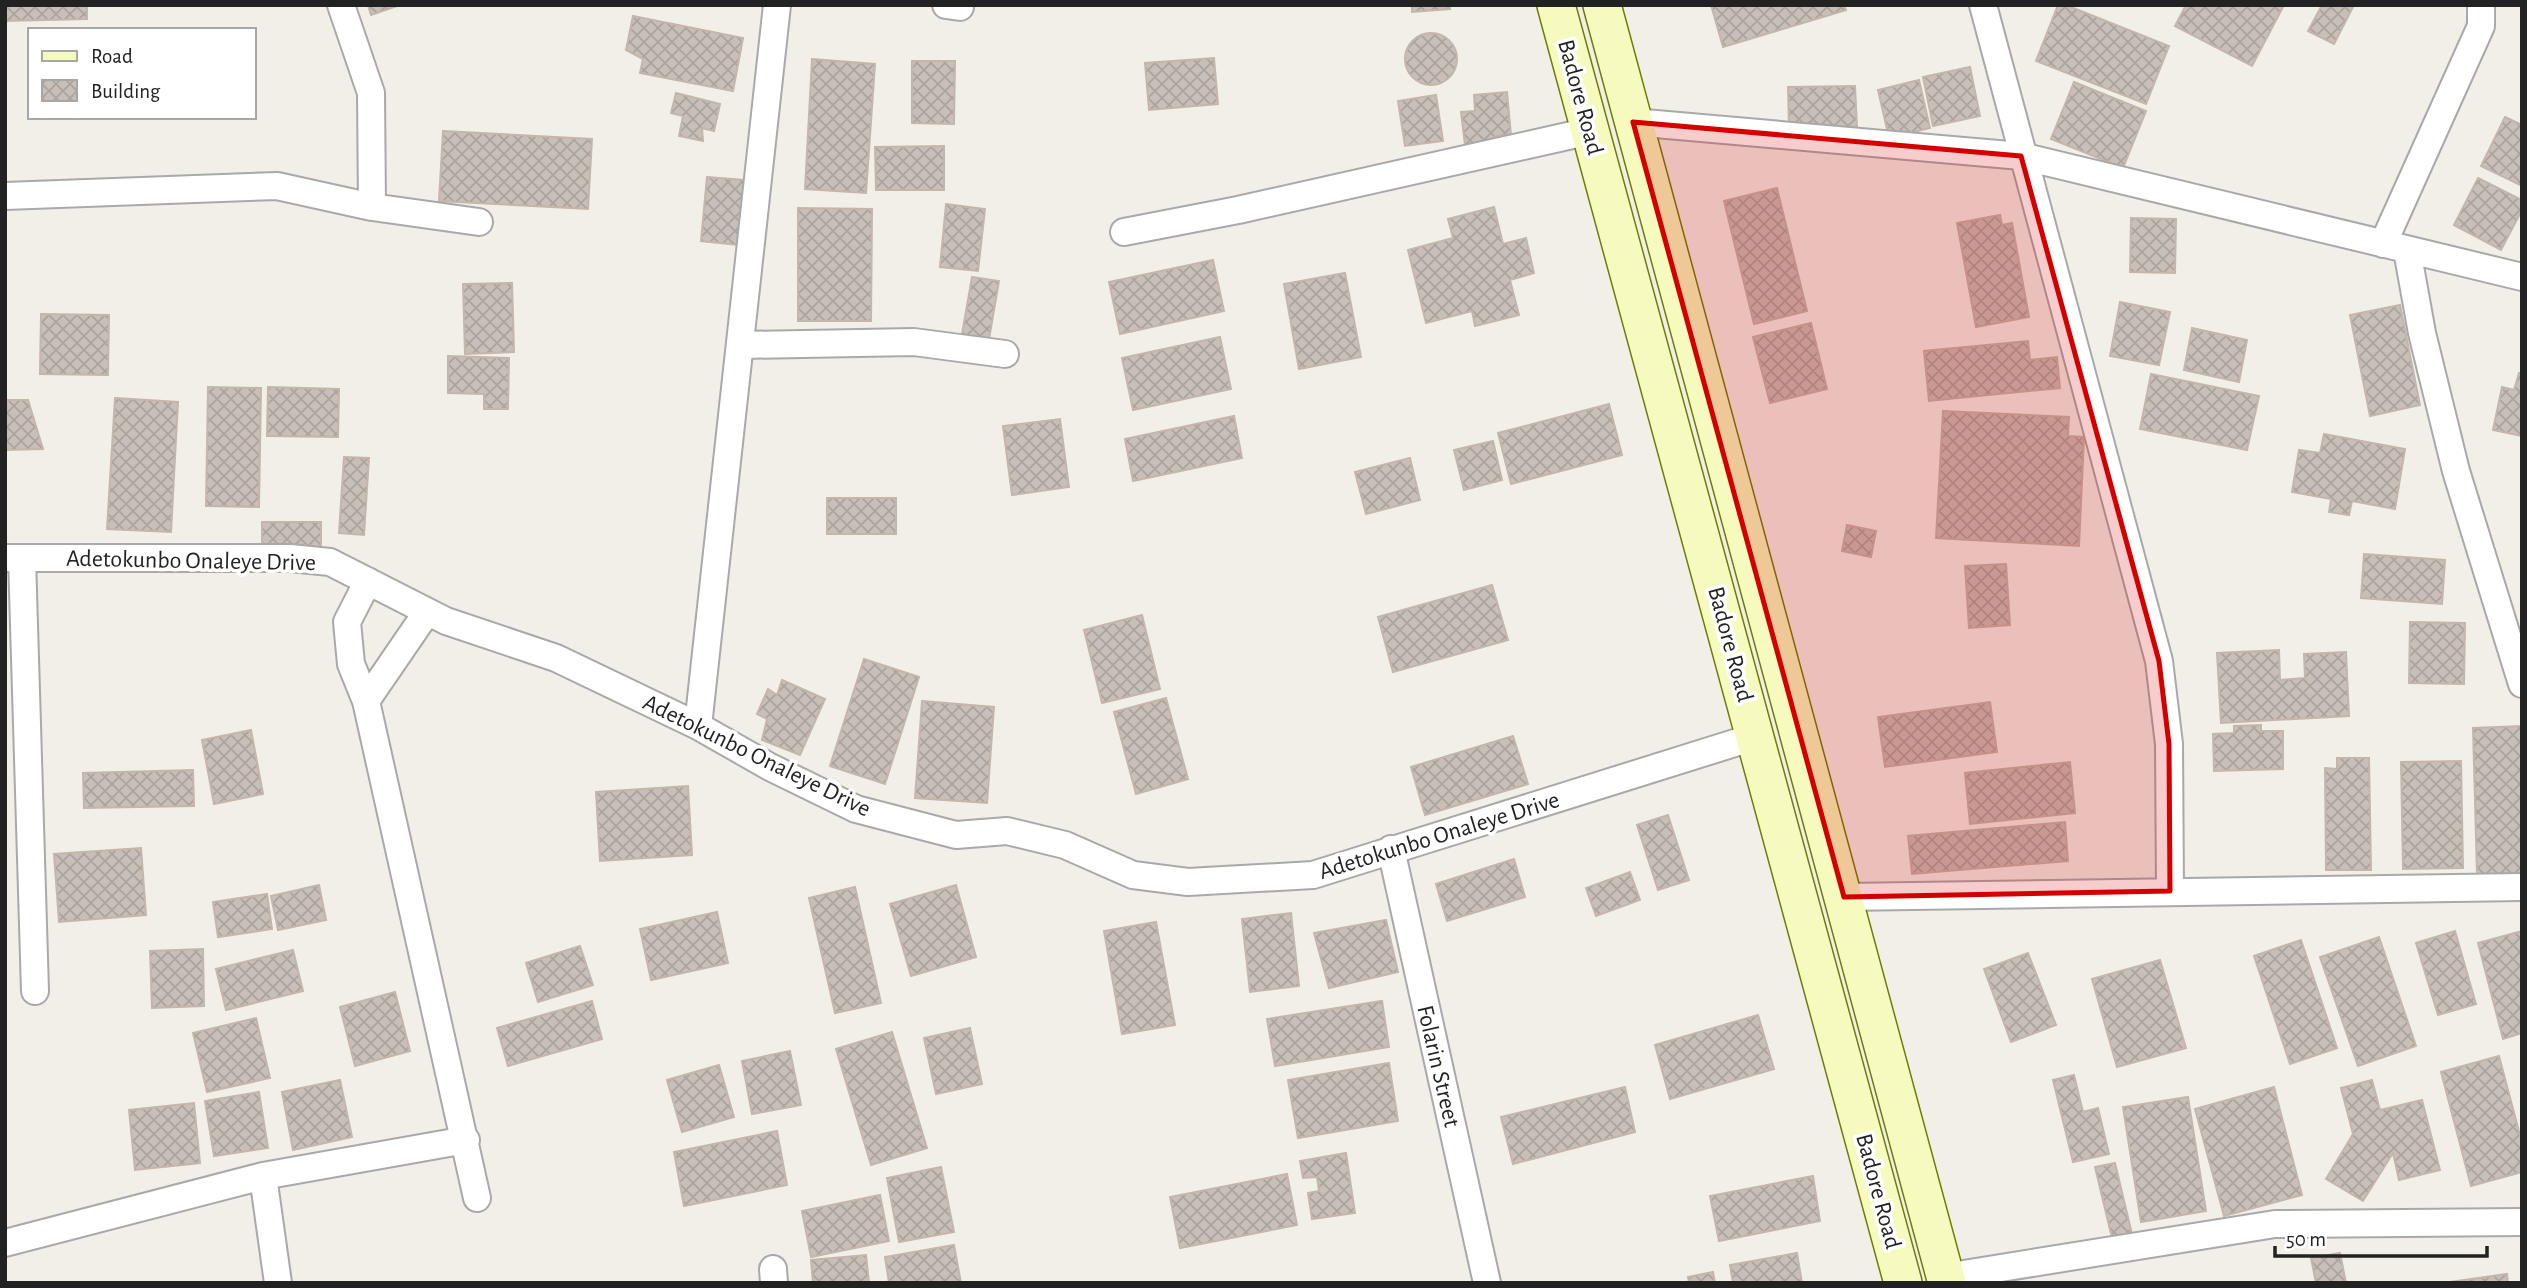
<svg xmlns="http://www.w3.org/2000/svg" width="2527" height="1288" viewBox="0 0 2527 1288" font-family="'Alegreya Sans',sans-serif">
  <defs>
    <pattern id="building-cross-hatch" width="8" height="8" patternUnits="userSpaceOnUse" patternTransform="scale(1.75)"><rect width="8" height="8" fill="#c7bfb8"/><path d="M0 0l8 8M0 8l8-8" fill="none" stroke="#aba49e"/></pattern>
  </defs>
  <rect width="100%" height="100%" fill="#f2efe9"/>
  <path fill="url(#building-cross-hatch)" stroke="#c4b6ab" stroke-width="2" d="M 5,5 L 87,5 L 87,19 L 5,21 Z
    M 368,5 L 400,5 L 371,15 Z
    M 1412,5 L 1449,5 L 1450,9 L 1412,12 Z
    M 1711,5 L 1844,5 L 1846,10 L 1723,47 Z
    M 2058,5 L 2066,5 L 2169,46 L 2146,104 L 2036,61 Z
    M 2186,5 L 2279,5 L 2283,7 L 2252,66 L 2175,26 Z
    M 2322,5 L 2354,5 L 2334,44 L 2308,31 Z
    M 633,16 L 743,38 L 733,91 L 640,73 L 643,59 L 626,50 Z
    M1405 59a26 26 0 1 1 52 0a26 26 0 1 1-52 0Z
    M 1214,58 L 1218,104 L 1149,110 L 1145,63 Z
    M 812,59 L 875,64 L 866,193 L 805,189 Z
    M 912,61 L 955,61 L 954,124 L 912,123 Z
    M 1970,67 L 1980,116 L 1933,126 L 1923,77 Z
    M 1919,80 L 1930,128 L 1889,138 L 1878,90 Z
    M 2074,82 L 2146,111 L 2123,168 L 2051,139 Z
    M 1855,86 L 1857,127 L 1789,129 L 1788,87 Z
    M 1507,92 L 1511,135 L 1495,136 L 1492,142 L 1465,145 L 1461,112 L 1475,111 L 1474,95 Z
    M 676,93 L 720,104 L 714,131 L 702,128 L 703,141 L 679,136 L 683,116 L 671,113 Z
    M 1436,95 L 1443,141 L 1405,146 L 1398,101 Z
    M 2505,117 L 2522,125 L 2522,186 L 2481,166 Z
    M 443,131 L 592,139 L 588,209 L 439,201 Z
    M 944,146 L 944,190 L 876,190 L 875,147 Z
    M 707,177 L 744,180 L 738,245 L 701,241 Z
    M 2478,178 L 2522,200 L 2522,210 L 2501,250 L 2454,225 Z
    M 1777,188 L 1807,311 L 1754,324 L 1724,201 Z
    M 946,204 L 985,209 L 978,271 L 940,267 Z
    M 1494,207 L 1503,244 L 1526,238 L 1534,273 L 1510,280 L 1519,315 L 1475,326 L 1472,311 L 1426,323 L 1408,250 L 1453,238 L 1448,219 Z
    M 798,208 L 872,209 L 871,321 L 798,321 Z
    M 2000,215 L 2002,225 L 2012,223 L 2029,317 L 1976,327 L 1957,223 Z
    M 2131,218 L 2176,219 L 2175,273 L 2130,272 Z
    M 1213,260 L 1224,311 L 1120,334 L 1109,282 Z
    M 1345,273 L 1361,357 L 1299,369 L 1284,284 Z
    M 972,277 L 999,281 L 988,345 L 961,340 Z
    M 512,283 L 514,352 L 465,354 L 463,284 Z
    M 2120,302 L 2170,312 L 2159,365 L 2110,356 Z
    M 2400,305 L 2420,405 L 2370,416 L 2350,315 Z
    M 41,314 L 109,315 L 108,375 L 40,374 Z
    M 1811,323 L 1827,389 L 1770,403 L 1753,337 Z
    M 2192,328 L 2247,340 L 2239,382 L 2184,370 Z
    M 1220,337 L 1231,389 L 1133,410 L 1122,358 Z
    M 2028,341 L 2030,360 L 2057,357 L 2060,388 L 1929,401 L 1924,351 Z
    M 448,356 L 509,358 L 508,409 L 484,409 L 484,394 L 448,393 Z
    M 2519,373 L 2522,374 L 2522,436 L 2493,430 L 2502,387 L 2514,390 Z
    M 2151,374 L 2259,396 L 2247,450 L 2140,429 Z
    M 208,387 L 261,388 L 259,507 L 206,506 Z
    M 268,387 L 339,389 L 338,437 L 267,436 Z
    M 115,398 L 178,402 L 171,532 L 107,529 Z
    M 5,400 L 28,400 L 43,449 L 5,450 Z
    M 1609,404 L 1622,455 L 1511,484 L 1498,433 Z
    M 1943,411 L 2069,417 L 2068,436 L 2084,437 L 2079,546 L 1936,538 Z
    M 1234,416 L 1242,458 L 1133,481 L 1125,439 Z
    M 1060,419 L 1069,487 L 1012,495 L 1003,426 Z
    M 2324,434 L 2405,449 L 2395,509 L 2352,501 L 2349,515 L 2329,512 L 2331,499 L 2292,492 L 2299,450 L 2320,453 Z
    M 1493,441 L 1502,480 L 1464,490 L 1454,450 Z
    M 344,457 L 369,458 L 364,535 L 339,533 Z
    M 1410,458 L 1420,500 L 1366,514 L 1355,472 Z
    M 827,498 L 896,498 L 896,534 L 827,534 Z
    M 262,522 L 321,522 L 321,549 L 262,549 Z
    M 1847,525 L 1876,531 L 1871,557 L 1842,551 Z
    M 2364,554 L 2445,560 L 2442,604 L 2361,598 Z
    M 2006,564 L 2010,625 L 1969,628 L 1965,566 Z
    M 1492,585 L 1508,640 L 1393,672 L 1378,617 Z
    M 1142,615 L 1160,689 L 1102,703 L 1084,630 Z
    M 2410,622 L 2465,623 L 2464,684 L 2409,683 Z
    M 2279,650 L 2280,680 L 2305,678 L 2304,654 L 2346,652 L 2349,716 L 2221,723 L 2217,653 Z
    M 864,659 L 919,677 L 885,784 L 830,766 Z
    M 782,680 L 825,699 L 800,755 L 762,740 L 767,719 L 757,714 L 768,689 L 777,695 Z
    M 1166,698 L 1188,779 L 1136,794 L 1114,712 Z
    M 922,701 L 994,707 L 987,803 L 915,798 Z
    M 1990,702 L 1997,752 L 1885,767 L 1878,717 Z
    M 2261,725 L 2261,731 L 2283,731 L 2283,769 L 2214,771 L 2213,734 L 2234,733 L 2234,726 Z
    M 2522,726 L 2522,874 L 2477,875 L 2473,728 Z
    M 251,730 L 263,794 L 214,804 L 202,740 Z
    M 1513,736 L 1528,784 L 1425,815 L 1411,767 Z
    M 2337,758 L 2369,758 L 2371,870 L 2326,870 L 2325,768 L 2337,769 Z
    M 2461,761 L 2463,868 L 2403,869 L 2401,762 Z
    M 2070,762 L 2075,813 L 1970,824 L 1965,773 Z
    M 193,770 L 194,806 L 84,808 L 83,773 Z
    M 688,786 L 692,855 L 600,861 L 596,792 Z
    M 1668,815 L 1689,880 L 1658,890 L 1637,825 Z
    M 2065,822 L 2068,861 L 1912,874 L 1908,836 Z
    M 141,848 L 146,915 L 59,922 L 54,854 Z
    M 1514,859 L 1525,897 L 1447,921 L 1436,884 Z
    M 1630,872 L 1640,900 L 1596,916 L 1586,888 Z
    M 319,885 L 326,920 L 278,930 L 271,896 Z
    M 956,885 L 976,957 L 911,976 L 890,904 Z
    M 855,887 L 881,1003 L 835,1013 L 809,898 Z
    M 267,894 L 272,929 L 218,937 L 213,902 Z
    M 717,912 L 728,963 L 651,980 L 640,929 Z
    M 1291,913 L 1299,986 L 1250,992 L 1242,919 Z
    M 1386,920 L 1398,972 L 1329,988 L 1314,933 Z
    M 1156,922 L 1175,1025 L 1122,1034 L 1104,931 Z
    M 2455,931 L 2476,1004 L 2438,1015 L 2416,943 Z
    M 2522,931 L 2522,1033 L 2503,1039 L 2478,943 Z
    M 2379,937 L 2416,1046 L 2358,1066 L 2320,957 Z
    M 2301,940 L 2337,1048 L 2290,1064 L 2254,956 Z
    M 580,946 L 593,985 L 538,1002 L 526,963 Z
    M 203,949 L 204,1006 L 152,1008 L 150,951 Z
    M 293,950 L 303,991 L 226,1010 L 216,969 Z
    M 2028,953 L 2056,1025 L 2011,1042 L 1984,969 Z
    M 2160,960 L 2186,1048 L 2117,1067 L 2092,979 Z
    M 395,992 L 410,1051 L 355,1066 L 340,1007 Z
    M 592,1001 L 602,1039 L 508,1066 L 497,1028 Z
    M 1382,1001 L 1389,1047 L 1275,1066 L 1267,1019 Z
    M 1758,1015 L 1774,1069 L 1670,1099 L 1655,1045 Z
    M 256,1018 L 270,1078 L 207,1092 L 193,1033 Z
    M 970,1028 L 982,1084 L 936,1094 L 924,1038 Z
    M 892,1032 L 927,1148 L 871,1165 L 836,1049 Z
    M 790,1051 L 801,1105 L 752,1114 L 742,1061 Z
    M 2499,1056 L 2522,1143 L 2522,1172 L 2471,1186 L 2441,1072 Z
    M 1389,1063 L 1398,1121 L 1298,1138 L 1288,1080 Z
    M 719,1065 L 734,1117 L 682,1132 L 667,1080 Z
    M 2074,1075 L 2083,1112 L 2098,1108 L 2109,1154 L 2073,1162 L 2053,1080 Z
    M 340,1080 L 352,1137 L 293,1150 L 282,1092 Z
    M 2372,1080 L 2380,1110 L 2422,1100 L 2440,1170 L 2399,1180 L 2393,1153 L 2363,1201 L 2326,1179 L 2353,1134 L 2341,1088 Z
    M 1625,1087 L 1635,1132 L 1513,1164 L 1501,1117 Z
    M 2274,1087 L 2302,1195 L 2224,1216 L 2195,1109 Z
    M 259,1092 L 268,1148 L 214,1156 L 205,1101 Z
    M 2188,1097 L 2206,1211 L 2141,1222 L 2123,1107 Z
    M 194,1103 L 200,1163 L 135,1170 L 129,1110 Z
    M 777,1131 L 787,1185 L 684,1206 L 674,1152 Z
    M 1346,1153 L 1355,1213 L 1312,1219 L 1308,1193 L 1319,1191 L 1317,1177 L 1303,1178 L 1300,1161 Z
    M 2115,1163 L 2132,1234 L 2112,1238 L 2095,1167 Z
    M 941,1167 L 954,1232 L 899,1242 L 887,1178 Z
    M 1287,1174 L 1297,1225 L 1180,1248 L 1170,1197 Z
    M 1813,1176 L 1820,1221 L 1719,1241 L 1710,1196 Z
    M 880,1195 L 889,1241 L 811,1257 L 802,1211 Z
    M 954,1245 L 961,1283 L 889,1283 L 885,1257 Z
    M 1797,1253 L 1802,1283 L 1733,1283 L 1730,1265 Z
    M 2340,1253 L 2346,1283 L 2316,1283 L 2311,1258 Z
    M 866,1255 L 869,1283 L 813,1283 L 811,1260 Z
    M 1713,1272 L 1715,1283 L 1689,1283 L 1688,1277 Z
    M 2507,1274 L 2508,1283 L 2449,1283 L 2449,1282 Z"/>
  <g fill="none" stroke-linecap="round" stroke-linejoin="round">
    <g stroke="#a9a9a9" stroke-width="30">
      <path id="street" d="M 341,5 L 371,93 L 372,207
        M 946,5 L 960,7
        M 1983,5 L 2159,661 L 2169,744 L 2170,891
        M 1633,122 L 2021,156 L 2522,277
        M 5,196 L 277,186 L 372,207 L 479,222
        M 1124,232 L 1238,210 L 1590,131
        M 2383,244 L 2481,26 L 2481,5
        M 2407,250 L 2422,333 L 2456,471 L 2522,684
        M 741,345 L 914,342 L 1005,354
        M 5,558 L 290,558 L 330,562 L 446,621 L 556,658 L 698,726 L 770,767 L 856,809 L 956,835 L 1007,831 L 1065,845 L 1133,875 L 1188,882 L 1313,875 L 1757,736
        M 22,558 L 35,991
        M 368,581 L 347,622 L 351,664 L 366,701 L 477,1198
        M 366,701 L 427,612
        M 698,726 L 777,5
        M 1391,849 L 1487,1283
        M 1844,897 L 2522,887
        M 263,1176 L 278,1283
        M 5,1243 L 263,1176 L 466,1140
        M 773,1269 L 774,1283
        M 1945,1277 L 2275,1224 L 2522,1222"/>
    </g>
    <g stroke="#707d05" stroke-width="40">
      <path id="secondary" d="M 1556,5 L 1903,1283
        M 1602,5 L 1947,1283"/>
    </g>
    <use href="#street" stroke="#fff" stroke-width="26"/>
    <use href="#secondary" stroke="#f7fabf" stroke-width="37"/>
  </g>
  <path fill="#d40000" fill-opacity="0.2" stroke="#d40000" stroke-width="5" stroke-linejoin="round" d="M 1633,122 L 2021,156 L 2159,661 L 2169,744 L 2170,891 L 1844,897 Z"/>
  <g text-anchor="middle" stroke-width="7" stroke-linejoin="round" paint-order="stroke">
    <g font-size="24" fill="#222" stroke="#fff">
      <text transform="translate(1581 97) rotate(75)" y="8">Badore Road</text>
      <text transform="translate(191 560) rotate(1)" y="8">Adetokunbo Onaleye Drive</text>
      <text transform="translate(1731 644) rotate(75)" y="8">Badore Road</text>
      <text transform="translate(757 755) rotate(26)" y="8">Adetokunbo Onaleye Drive</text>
      <text transform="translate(1439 835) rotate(-17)" y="8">Adetokunbo Onaleye Drive</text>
      <text transform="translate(1439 1066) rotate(77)" y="8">Folarin Street</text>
      <text transform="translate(1879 1191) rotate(75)" y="8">Badore Road</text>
    </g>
  </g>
  <rect width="2527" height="1288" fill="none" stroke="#222222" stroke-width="14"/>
  <rect x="28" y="28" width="228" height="91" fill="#ffffff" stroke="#a7a7a7" stroke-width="2"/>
  <rect x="42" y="51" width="35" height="10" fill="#f7fabf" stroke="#a7a7a7" stroke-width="2"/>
  <text x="91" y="63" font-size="21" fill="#222222">Road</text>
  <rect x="42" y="80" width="35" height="21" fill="url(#building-cross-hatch)" stroke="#a7a7a7" stroke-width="2"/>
  <text x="91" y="98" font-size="21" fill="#222222">Building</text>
  <path d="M2275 1246v10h212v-10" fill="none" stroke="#222222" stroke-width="3.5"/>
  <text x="2286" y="1246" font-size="21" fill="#222222" stroke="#ffffff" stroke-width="5" paint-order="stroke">50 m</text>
</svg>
